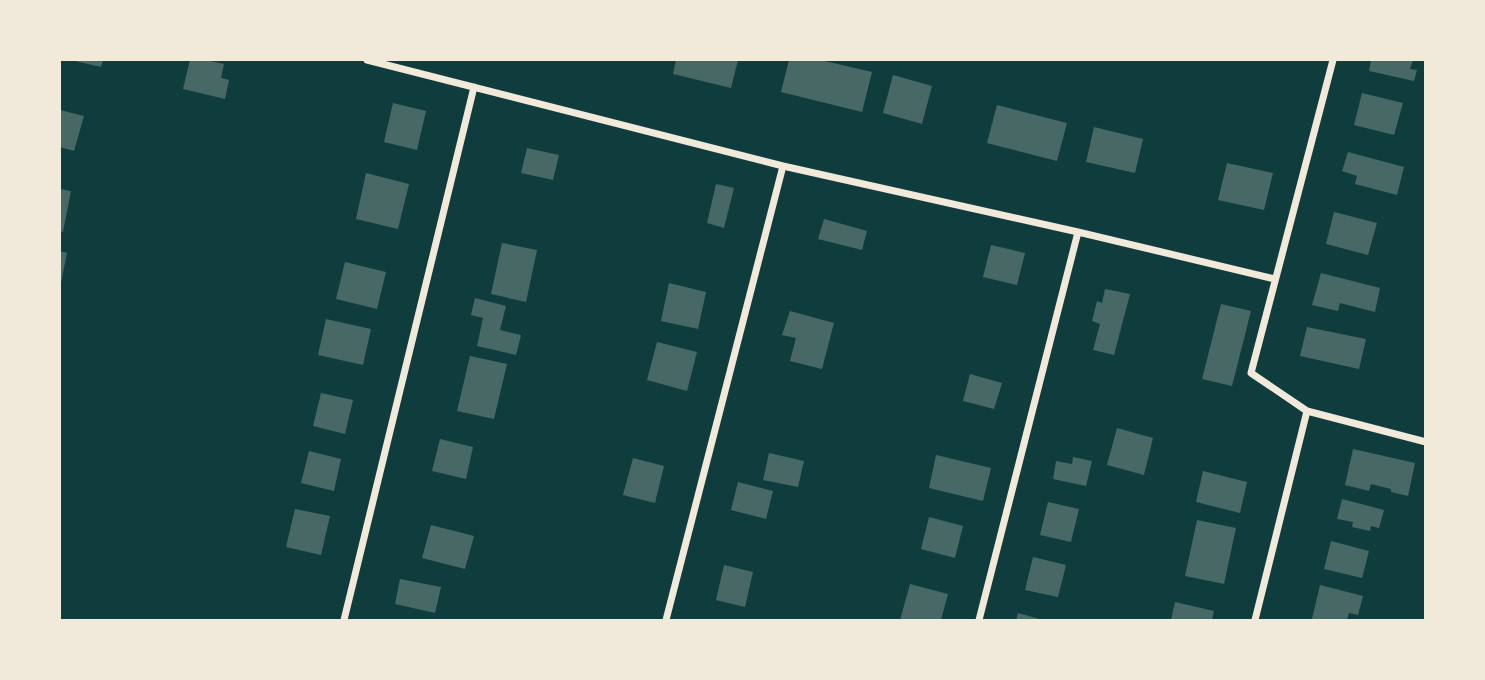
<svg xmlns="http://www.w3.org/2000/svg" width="1485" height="680" viewBox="0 0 1485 680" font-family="Arial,sans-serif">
  <rect width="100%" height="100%" fill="#0f3d3e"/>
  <path fill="#486865" d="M 71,60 L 103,60 L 101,67 Z
    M 190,60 L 206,60 L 224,64 L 221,78 L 229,80 L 225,99 L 183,89 Z
    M 676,60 L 738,60 L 731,88 L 673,74 Z
    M 789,60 L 820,60 L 872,72 L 862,112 L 781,92 Z
    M 1371,60 L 1413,60 L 1410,69 L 1417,70 L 1414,81 L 1369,71 Z
    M 893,75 L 932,86 L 922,124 L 883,113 Z
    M 1362,93 L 1403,103 L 1394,135 L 1354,125 Z
    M 393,103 L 426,111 L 417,150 L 384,142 Z
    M 997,105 L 1067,123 L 1057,161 L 987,143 Z
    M 60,110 L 84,116 L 74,151 L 60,147 Z
    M 1094,127 L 1143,139 L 1135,173 L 1086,162 Z
    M 527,148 L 559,155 L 553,180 L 521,173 Z
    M 1348,152 L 1404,167 L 1397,195 L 1355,184 L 1357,176 L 1342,171 Z
    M 1227,163 L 1273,173 L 1264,210 L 1218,200 Z
    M 366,173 L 409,184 L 398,229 L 356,219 Z
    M 716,184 L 734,188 L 724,228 L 707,223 Z
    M 60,189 L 71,191 L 63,232 L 60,231 Z
    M 1334,212 L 1377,223 L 1368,255 L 1326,244 Z
    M 824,219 L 867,231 L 862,250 L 818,239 Z
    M 502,243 L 537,250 L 526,302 L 491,294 Z
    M 991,245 L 1025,253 L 1017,285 L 983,277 Z
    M 60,251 L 67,253 L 61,283 L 60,283 Z
    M 345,262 L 386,272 L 377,309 L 336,299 Z
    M 1321,273 L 1380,288 L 1375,312 L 1340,303 L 1338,311 L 1312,305 Z
    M 669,283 L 706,292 L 698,329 L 661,321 Z
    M 1105,289 L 1130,294 L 1114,355 L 1093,350 L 1100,324 L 1092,321 L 1097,301 L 1102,303 Z
    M 475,298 L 506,306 L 500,330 L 521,335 L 516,355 L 477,346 L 483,318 L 471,315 Z
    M 1221,304 L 1251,311 L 1232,386 L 1202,379 Z
    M 790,311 L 834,323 L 822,369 L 790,361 L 796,338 L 782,335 Z
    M 326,319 L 371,329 L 363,365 L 318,355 Z
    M 1307,327 L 1366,339 L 1359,369 L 1300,356 Z
    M 657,342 L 697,352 L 687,391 L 647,380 Z
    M 470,356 L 507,364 L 494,419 L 457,411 Z
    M 970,374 L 1002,383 L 994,409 L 963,401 Z
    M 321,393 L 353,400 L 345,434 L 313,426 Z
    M 1117,428 L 1153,438 L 1144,475 L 1107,465 Z
    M 440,439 L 473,447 L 466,479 L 432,471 Z
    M 1353,449 L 1415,463 L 1408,496 L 1391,492 L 1391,489 L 1371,484 L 1369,491 L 1345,485 Z
    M 309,451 L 341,459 L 334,491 L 301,483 Z
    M 769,453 L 804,461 L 798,487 L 763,480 Z
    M 936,455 L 991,468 L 983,501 L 929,488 Z
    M 1073,457 L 1092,461 L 1086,486 L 1053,479 L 1056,461 L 1072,464 Z
    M 633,458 L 664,466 L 655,503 L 623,495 Z
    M 1203,471 L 1247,482 L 1240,513 L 1196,502 Z
    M 738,482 L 773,491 L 766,519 L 731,510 Z
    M 1342,499 L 1384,510 L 1379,528 L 1371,526 L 1370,531 L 1352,527 L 1353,522 L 1337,519 Z
    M 1048,502 L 1079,509 L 1071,542 L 1040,535 Z
    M 295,509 L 330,516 L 321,555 L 286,547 Z
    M 929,517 L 963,526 L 955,558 L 921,549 Z
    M 1197,520 L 1236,528 L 1224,584 L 1185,576 Z
    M 431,525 L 474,536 L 465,569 L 422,558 Z
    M 1331,541 L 1369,551 L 1362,578 L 1324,569 Z
    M 1033,557 L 1066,565 L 1058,597 L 1025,590 Z
    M 724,565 L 753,572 L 745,607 L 716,600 Z
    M 400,579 L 441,587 L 435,613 L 395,604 Z
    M 910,584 L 948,594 L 941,620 L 900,620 Z
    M 1320,585 L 1363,596 L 1358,615 L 1349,613 L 1347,620 L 1312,619 Z
    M 1175,602 L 1214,611 L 1212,620 L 1171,620 Z
    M 1018,613 L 1043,620 L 1016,620 Z"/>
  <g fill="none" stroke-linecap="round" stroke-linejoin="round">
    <path stroke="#f1e9da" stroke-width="7" d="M 367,60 L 783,166 L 1078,232 L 1275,279
      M 1307,411 L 1426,442
      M 344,620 L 474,87
      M 666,620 L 783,166
      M 979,620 L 1078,232
      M 1255,620 L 1307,411 L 1251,373 L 1333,60"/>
  </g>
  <rect width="1485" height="680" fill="none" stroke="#f1e9da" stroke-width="122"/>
</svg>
